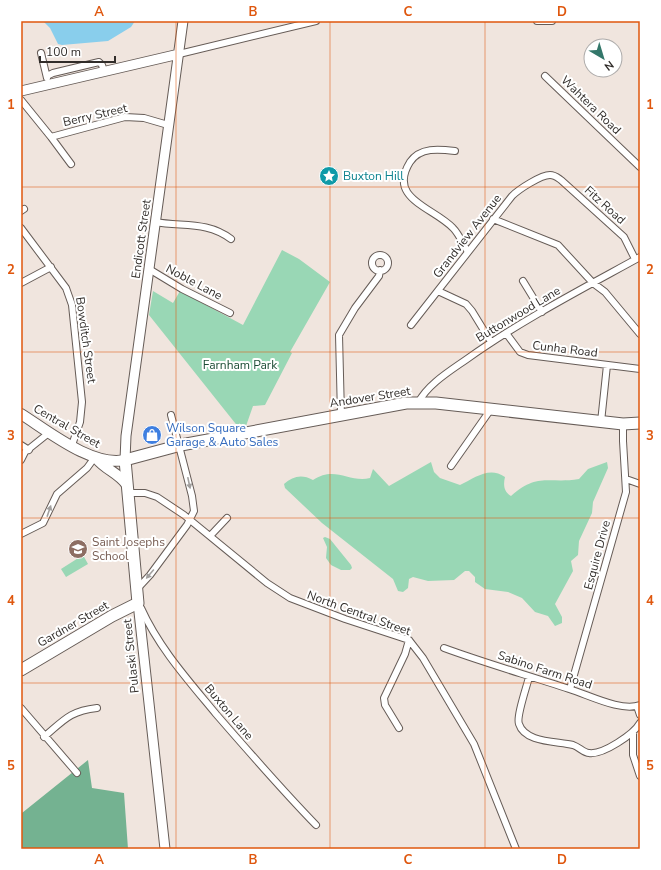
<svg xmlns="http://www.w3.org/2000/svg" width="661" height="870" viewBox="0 0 661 870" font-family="'Nunito Sans',sans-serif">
  <rect width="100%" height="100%" fill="#f0e5de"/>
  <path fill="#99d7b5" d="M 282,250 L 299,259 L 330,282 L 290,352 L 292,353 L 265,405 L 253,406 L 246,426 L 239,428 L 149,315 L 153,291 L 173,303 L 180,291 L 243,325 Z
    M 431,462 L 434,472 L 440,478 L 460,485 C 475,478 489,466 505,477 C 503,485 504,492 511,496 C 538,472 549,484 579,479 L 588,469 L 607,462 L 608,468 L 593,502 L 592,513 L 579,541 L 578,555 L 571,561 L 573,571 L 555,604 L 562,617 L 562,623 L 555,626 L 548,616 L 535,612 L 522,598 L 508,592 L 485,589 L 475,582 L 475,577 L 469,571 L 465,571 L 454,580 L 428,581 L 413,577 L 409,579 L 408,588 L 403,592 L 398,591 L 393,579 L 322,523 L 285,488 L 284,484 C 293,476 302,474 313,480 C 335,465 349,483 370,478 L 373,469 L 389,486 Z
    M 325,537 L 330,539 L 351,565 L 352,568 L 350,570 L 341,570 L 331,565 L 326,558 L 327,547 L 323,538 Z
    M 83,555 L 88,564 L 66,577 L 61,569 Z"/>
  <path fill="#74b291" d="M 88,760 L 92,788 L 124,793 L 128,849 L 21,849 L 21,812 L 22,813 Z"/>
  <path fill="#89ceec" d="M 43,21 L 135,21 L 131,27 L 108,41 L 62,45 L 58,44 L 50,28 Z"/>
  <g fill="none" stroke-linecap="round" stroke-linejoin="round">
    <g stroke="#665c57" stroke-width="8">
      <path id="street" d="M 537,21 L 552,21
        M 41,53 L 47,78
        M 179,54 L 316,21
        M 47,76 L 53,73 L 99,62 L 102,65 L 104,71
        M 545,76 L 640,167
        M 21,100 L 51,137 L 125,117 L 144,118 L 168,125
        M 51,137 L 71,164
        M 455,151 C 439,149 420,147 410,162 C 387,199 433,207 453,228 C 459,234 463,244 468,252
        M 21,211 L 24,209
        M 493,219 L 558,245 L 593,283 L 605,292 L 640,334
        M 155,222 C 183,227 207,221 231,239
        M 21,228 L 66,288 L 72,305 L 82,402 L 80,422 L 72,445
        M372 263a8 8 0 1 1 16 0a8 8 0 1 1-16 0Z
        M 149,269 L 182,289 L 230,313
        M 523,281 L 542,312
        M 21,283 L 51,267
        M 438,291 L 466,304 L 472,311 L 491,342
        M 411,325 L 512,196 C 519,189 541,175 550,175 C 555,175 558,178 561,180 L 624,237 L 635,259
        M 506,333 L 520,352 L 528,355 L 640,369
        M 418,403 C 428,384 450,371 467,359 C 522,320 582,289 640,257
        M 341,415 L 339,335 L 355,308 L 379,276 L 380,270
        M 601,422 L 607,365
        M 21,445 L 29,450
        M 21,460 L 25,452 L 50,432
        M 451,466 L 491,409
        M 626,479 L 640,484
        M 127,493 L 145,493 L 157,497 L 184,515 L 267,583 L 290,598 L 345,619 L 409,640 L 423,658 L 474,744 L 516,849
        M 21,534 L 43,523 L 57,494 L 87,468 L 95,457
        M 210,536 L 227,518
        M 138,588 L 150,575 L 187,525 L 194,511 L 192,496 L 171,415
        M 141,608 C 159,648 188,680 216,714 C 249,752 281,789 316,825
        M 444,648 C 485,663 527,675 569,689 C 589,695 621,712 640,705
        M 529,677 C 527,686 516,717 519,724 C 525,743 557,741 573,745 C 579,747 584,753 589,753 C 603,755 634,734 640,723
        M 570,689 L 626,492 L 623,441 L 623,424
        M 637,706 L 640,715
        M 21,708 L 77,773
        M 399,728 L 385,705 L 384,698 L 405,654 L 409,640
        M 633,732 L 633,755 L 640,776
        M 44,737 C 64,720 70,711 97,708"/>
    </g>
    <g stroke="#665c57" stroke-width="11">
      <path id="secondary" d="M 21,91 L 179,54
        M 125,460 L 126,436 L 183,21
        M 138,603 L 165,849"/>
    </g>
    <g stroke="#665c57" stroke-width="12">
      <path id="primary" d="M 21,414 C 48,431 92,467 125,460
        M 97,459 C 106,470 119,473 127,485"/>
    </g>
    <g stroke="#665c57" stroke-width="13">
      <path id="highway" d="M 21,670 L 112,616 L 138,603 L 125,460 L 181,445 L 406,403 L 436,403 L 623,424 L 640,423"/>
    </g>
    <use href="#street" stroke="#fff" stroke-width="6"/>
    <use href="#secondary" stroke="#fff" stroke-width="9"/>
    <use href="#primary" stroke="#fff" stroke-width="10"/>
    <use href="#highway" stroke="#fff" stroke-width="11"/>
  </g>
  <defs><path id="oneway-solid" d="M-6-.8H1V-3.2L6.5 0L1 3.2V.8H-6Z"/></defs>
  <g fill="#a2a09f">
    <use href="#oneway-solid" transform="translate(189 483) rotate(78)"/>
    <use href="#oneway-solid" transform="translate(49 511) rotate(-71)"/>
    <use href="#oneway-solid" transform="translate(150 574) rotate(130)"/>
  </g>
  <path fill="none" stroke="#df570e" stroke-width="1" stroke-opacity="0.55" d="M 176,21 L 176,849M 330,21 L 330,849M 485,21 L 485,849M 21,187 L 640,187M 21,352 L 640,352M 21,518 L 640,518M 21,683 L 640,683"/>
  <defs>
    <g id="sight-disc" transform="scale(1)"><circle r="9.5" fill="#0f9aa8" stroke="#fff"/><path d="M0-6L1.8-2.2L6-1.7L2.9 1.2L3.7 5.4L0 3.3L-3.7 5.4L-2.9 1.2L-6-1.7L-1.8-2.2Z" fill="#fff"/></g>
    <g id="shop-disc" transform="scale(1)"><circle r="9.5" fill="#3f7fe0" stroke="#fff"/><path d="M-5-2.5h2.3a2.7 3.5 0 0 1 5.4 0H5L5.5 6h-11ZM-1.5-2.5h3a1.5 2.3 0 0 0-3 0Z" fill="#fff"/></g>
    <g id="school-disc" transform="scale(1)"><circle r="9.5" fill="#8d6e63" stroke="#fff"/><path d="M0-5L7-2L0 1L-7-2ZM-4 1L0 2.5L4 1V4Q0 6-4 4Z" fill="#fff"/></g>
  </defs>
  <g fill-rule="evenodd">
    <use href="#sight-disc" x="329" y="176"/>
    <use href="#shop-disc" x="152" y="435"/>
    <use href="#school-disc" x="78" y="549"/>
  </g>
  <g text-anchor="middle" stroke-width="4" stroke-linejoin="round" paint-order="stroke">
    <g font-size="12" fill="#312d2a" stroke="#fff">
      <text transform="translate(591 105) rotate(44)" y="4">Wahtera Road</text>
      <text transform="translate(95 115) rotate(-13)" y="4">Berry Street</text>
      <text transform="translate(605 205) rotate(42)" y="4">Fitz Road</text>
      <text transform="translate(467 236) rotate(-52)" y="4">Grandview Avenue</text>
      <text transform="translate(141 239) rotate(-82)" y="4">Endicott Street</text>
      <text transform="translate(194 282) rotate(28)" y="4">Noble Lane</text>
      <text transform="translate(518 314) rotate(-31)" y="4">Buttonwood Lane</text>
      <text transform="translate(86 340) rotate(82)" y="4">Bowditch Street</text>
      <text transform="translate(565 349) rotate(7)" y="4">Cunha Road</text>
      <text transform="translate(370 397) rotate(-9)" y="4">Andover Street</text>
      <text transform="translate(67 426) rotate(30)" y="4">Central Street</text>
      <text transform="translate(597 555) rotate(-75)" y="4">Esquire Drive</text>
      <text transform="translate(359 613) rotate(20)" y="4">North Central Street</text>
      <text transform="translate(73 624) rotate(-30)" y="4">Gardner Street</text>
      <text transform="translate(131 656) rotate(-96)" y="4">Pulaski Street</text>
      <text transform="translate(545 670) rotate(18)" y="4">Sabino Farm Road</text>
      <text transform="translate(229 712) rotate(50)" y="4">Buxton Lane</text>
    </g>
    <g font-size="12" fill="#0d838f" stroke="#fff" text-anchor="start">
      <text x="343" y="180">Buxton Hill</text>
    </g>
    <g font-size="12" fill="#1c4c35" stroke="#fff">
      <text x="240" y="369">Farnham Park</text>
    </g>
    <g font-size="12" fill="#366cbe" stroke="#fff" text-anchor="start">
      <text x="166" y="432">Wilson Square<tspan x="166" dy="14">Garage &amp; Auto Sales</tspan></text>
    </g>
    <g font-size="12" fill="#785e54" stroke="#fff" text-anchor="start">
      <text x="92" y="546">Saint Josephs<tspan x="92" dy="14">School</tspan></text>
    </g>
  </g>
  <rect width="661" height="870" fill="none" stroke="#ffffff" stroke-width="44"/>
  <g transform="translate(603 58) rotate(142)"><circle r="19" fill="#ffffff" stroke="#adabaa"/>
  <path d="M0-3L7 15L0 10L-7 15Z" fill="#33776a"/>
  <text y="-6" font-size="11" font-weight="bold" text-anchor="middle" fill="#312d2a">N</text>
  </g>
  <path d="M40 56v6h75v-6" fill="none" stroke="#312d2a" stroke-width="2"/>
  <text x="46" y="56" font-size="12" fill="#312d2a" stroke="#ffffff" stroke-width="3" paint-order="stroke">100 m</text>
  <rect x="22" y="22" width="617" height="826" fill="none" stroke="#df570e" stroke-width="1.5"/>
  <g font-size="13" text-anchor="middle" font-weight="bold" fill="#df570e">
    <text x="99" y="16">A</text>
    <text x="253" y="16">B</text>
    <text x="408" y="16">C</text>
    <text x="562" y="16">D</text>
    <text x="11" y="109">1</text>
    <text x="650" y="109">1</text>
    <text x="11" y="274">2</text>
    <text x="650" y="274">2</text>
    <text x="11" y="440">3</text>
    <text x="650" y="440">3</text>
    <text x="11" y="605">4</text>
    <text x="650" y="605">4</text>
    <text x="11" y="770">5</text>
    <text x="650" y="770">5</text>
    <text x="99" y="864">A</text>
    <text x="253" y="864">B</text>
    <text x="408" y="864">C</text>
    <text x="562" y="864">D</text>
  </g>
</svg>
